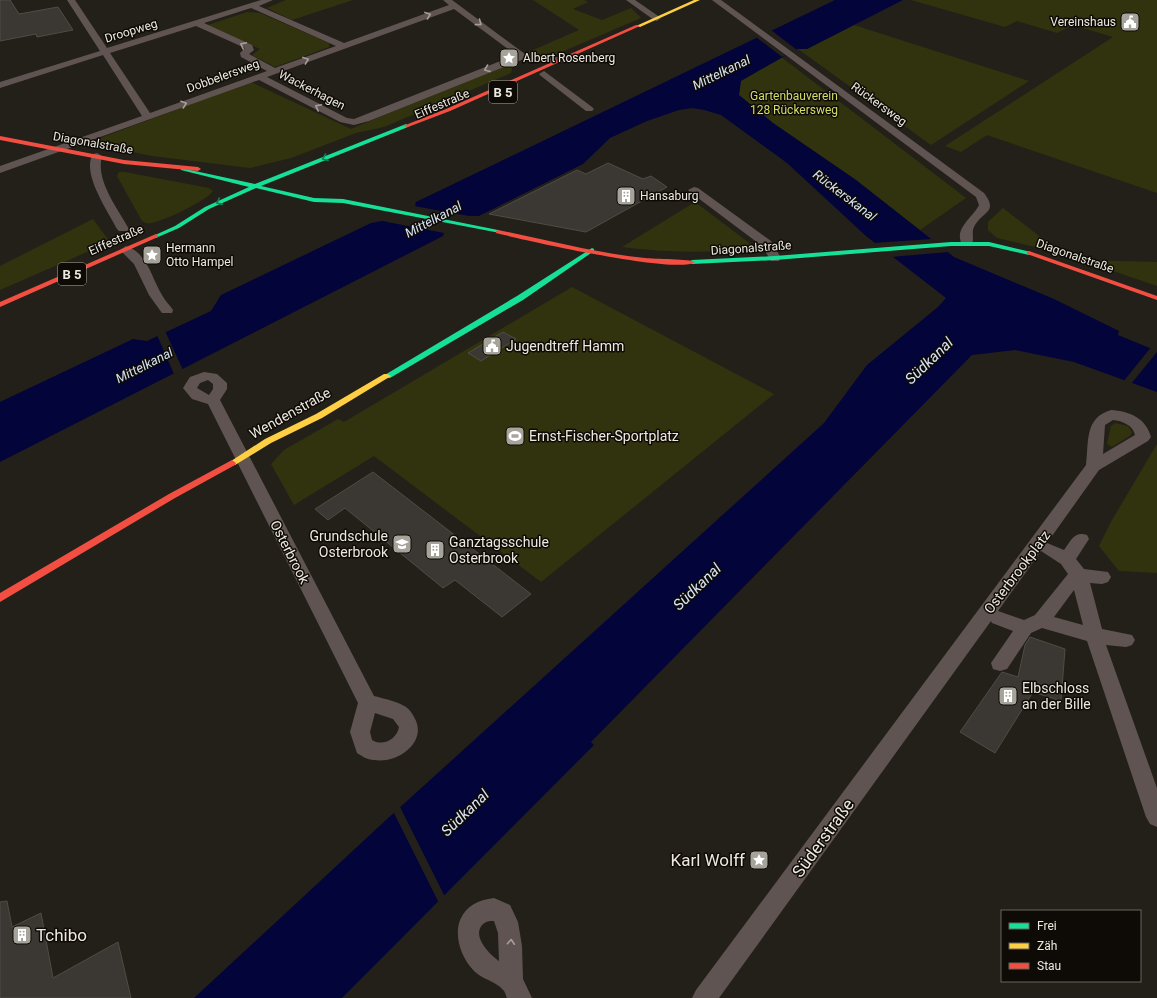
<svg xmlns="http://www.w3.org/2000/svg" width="1157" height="998" viewBox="0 0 1157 998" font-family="Roboto,sans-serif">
  <rect width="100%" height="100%" fill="#232019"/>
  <path fill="#31330f" d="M 286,0 L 353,0 L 292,20 L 267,8 Z
    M 533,0 L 584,0 L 588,2 L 573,9 L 602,20 L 631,8 L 641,18 L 550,57 L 526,53 L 579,30 Z
    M 911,0 L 1157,0 L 1157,193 L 987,135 L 961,152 L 945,146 L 1113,37 L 1073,25 L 1057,33 L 1017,21 L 1005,27 Z
    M 247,12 L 260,13 L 329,43 L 329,47 L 275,67 L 252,55 L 260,49 L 208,25 Z
    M 854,25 L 1029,81 L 931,145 L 798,49 L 807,49 Z
    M 781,57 L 966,198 L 920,230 L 856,180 L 773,123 L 739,95 L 740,81 Z
    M 514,60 L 511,73 L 384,127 L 356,133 L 291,158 L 250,168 L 152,156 L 98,145 L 99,139 L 103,137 L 251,82 L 351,129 Z
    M 119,172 L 125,172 L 209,188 L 213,191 C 206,201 164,221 151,223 C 148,224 145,223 142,221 L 117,176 Z
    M 695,202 L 756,248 C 710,253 667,253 622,247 Z
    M 1003,208 L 1061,253 L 997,238 L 988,230 L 988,222 Z
    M 93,219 L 110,242 L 0,290 L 0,266 Z
    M 1081,260 L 1157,262 L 1157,286 Z
    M 572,287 L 774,394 L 541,582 L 374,456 L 294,505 L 271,464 L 284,450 L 338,419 L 344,422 Z
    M 1115,423 L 1128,426 L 1132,432 L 1131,435 L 1112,447 L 1107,444 L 1111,426 Z
    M 1157,444 L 1157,573 L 1119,571 L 1099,546 L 1112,520 Z"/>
  <path fill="#030439" d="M 835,0 L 903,0 L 807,49 L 797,49 L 741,81 L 739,95 L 773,123 L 856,180 L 954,257 L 1054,299 L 1119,331 L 1118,335 L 1157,351 L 1157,392 L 1074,362 L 1015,350 L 972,355 L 591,742 L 594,745 L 342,998 L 194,998 L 386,820 L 824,423 L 867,365 L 938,307 L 946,298 L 866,236 L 787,163 L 721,115 L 704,110 L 692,108 L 679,110 L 647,121 L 610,138 L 583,164 L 479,216 L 468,216 L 442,232 L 444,233 L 443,236 L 0,462 L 0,402 L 133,339 L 147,341 L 211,311 L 221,295 L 371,223 L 382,221 L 389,222 L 416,206 L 415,205 L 416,202 Z"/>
  <path fill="#232019" d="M 771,30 L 797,50 L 782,57 L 756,37 Z
    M 414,206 L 469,216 L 444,233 L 387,222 Z
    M 932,239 L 948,252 L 891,257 L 873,243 Z
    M 165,331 L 183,370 L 174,374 L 157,335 Z
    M 1152,346 L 1157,348 L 1157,352 L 1131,384 L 1123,382 Z
    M 399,805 L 445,897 L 439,903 L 393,811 Z"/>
  <path fill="#3b3833" stroke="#4f4c46" d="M 0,0 L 10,0 L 19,14 L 58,7 L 73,30 L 37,37 L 36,34 L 0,41 Z
    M 608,163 L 643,179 L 651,176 L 667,187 L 586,232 L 489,214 L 577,170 L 586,174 Z
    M 503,332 L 516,339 L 481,361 L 468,353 Z
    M 373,472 L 531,594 L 502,617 L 455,580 L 443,588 L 345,508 L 328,520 L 315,509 Z
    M 1030,637 L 1065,649 L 1061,701 L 1033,692 L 995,753 L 960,732 L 1002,672 L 1018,677 L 1025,645 Z
    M 7,901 L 12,927 L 41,913 L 53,978 L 118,942 L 131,998 L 0,998 L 0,902 Z"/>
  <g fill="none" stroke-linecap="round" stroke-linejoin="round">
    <path fill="#605452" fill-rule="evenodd" d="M 67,0 L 75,0 L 107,48 L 261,0 L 273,0 L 259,6 L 344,43 L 449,5 L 443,0 L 452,0 L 525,54 L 558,57 L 583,54 L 587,57 L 583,60 L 558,63 L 524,59 L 369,121 L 354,125 L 340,122 L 259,80 L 0,173 L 0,166 L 142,116 L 103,55 L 0,88 L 0,82 L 100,51 ZM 251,8 L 336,46 L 275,68 L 249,54 L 254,50 L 252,45 L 204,23 ZM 454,9 L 516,55 L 354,119 L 347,118 L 267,77 ZM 196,26 L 245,48 L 240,53 L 241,57 L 267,71 L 150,113 L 110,53 Z
      M 626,0 L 635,0 L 661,18 L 657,21 L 654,20 Z
      M 712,0 L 721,0 L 984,193 C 999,213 982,211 974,227 C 971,233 975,240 971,246 L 963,246 C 952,229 973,218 979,205 L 976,197 Z
      M 544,71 L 592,107 L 594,109 L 592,111 L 586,111 L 541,76 L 539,74 Z
      M 97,153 L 102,156 C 95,180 118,209 129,229 L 127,231 L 119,231 L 117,229 C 108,211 81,173 93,154 Z
      M 694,187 L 698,188 L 771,241 L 781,258 L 779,261 L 771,261 L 762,246 L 690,192 L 688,190 Z
      M 126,246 C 147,252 152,279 162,295 C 165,301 170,305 173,310 L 172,313 L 162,313 L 149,295 L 134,264 L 120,250 Z
      M 204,372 L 217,374 L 227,383 L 227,389 L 220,400 L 374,696 C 385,699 397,701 406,707 C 410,710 412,713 414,717 C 429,742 397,764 374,760 C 367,760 362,756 357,753 L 350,732 L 358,703 L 208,404 L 192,399 L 183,388 L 190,377 ZM 208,380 L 213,384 L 213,389 L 209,395 L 197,388 L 200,383 ZM 375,713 L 393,719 L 399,727 C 397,739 383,747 372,740 L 370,732 Z
      M 1111,410 C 1129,411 1146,418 1151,437 L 1148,441 L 1099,470 L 1047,543 L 1064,550 C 1071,541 1074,531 1087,535 L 1089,539 L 1076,559 L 1084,569 L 1108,572 L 1111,577 L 1108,582 L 1102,584 L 1090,583 L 1102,629 L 1132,635 L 1135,640 L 1132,645 L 1126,647 L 1106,645 L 1157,788 L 1157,827 L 1150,824 L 1146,817 L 1087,641 L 1042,628 L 1031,633 L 1007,669 L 1000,671 L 993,669 L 991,663 L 1013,631 L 992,623 L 991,621 L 719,998 L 692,998 L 696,990 L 1086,465 C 1089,442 1084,418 1111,410 ZM 1113,420 C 1122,421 1133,425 1135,435 L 1103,454 L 1105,425 ZM 1041,551 L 1061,564 L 1068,574 L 1035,615 L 1024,620 L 998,611 ZM 1074,590 L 1083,625 L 1054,617 Z
      M 494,898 L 510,905 L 518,922 L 522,946 L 523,979 L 532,998 L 507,998 C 506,996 505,991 503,990 C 498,983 486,980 479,975 C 464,964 453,939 460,920 C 467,905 478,900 494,898 ZM 494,921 L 498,933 L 499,961 C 490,955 472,937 482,925 C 486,921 489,921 494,921 Z"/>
    <path fill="#16e098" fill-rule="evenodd" d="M 406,124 L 409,126 L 408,127 L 261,186 L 314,198 L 343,199 L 498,230 L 500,231 L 500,233 L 343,203 L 314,202 L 256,188 L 209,209 L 179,228 L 158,237 L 156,238 L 153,236 L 175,226 L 205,207 L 249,187 L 181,170 L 181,168 L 255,184 Z
      M 951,242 L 989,242 L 1031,252 L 1032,253 L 1029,255 L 989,246 L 951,246 L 775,260 L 692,264 L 689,262 L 692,260 L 775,256 Z
      M 592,248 L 594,249 L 594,251 L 523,300 L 390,378 L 387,378 L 383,376 L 517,296 Z"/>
    <path fill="#ffcf43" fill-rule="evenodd" d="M 694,0 L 700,0 L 640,27 L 636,26 Z
      M 384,374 L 387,374 L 391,376 L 322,418 L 271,443 L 235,465 L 229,465 L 228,463 L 265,439 L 316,414 Z"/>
    <path fill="#f24e42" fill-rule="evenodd" d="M 636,25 L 640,26 L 450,111 L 408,127 L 403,126 L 446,109 Z
      M 0,136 L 124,160 L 198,167 L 201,169 L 198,171 L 124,164 L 0,140 Z
      M 498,230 C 547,240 595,253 645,258 C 654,259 691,259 695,262 C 678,275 524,240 496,233 L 496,231 Z
      M 156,234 L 158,235 L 158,237 L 0,307 L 0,302 Z
      M 1029,251 L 1157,296 L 1157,300 L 1027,254 L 1027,252 Z
      M 232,460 L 236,463 L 235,465 L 175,498 L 0,602 L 0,593 L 169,494 Z"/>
  </g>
  <defs><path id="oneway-chevron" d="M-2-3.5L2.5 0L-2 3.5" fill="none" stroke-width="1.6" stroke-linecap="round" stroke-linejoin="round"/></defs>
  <g stroke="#a69e99">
    <use href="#oneway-chevron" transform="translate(428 15) rotate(-20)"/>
    <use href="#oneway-chevron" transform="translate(479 23) rotate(36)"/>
    <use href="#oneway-chevron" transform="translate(243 45) rotate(-153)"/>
    <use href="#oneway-chevron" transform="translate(306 60) rotate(-20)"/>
    <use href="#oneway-chevron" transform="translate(487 69) rotate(159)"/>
    <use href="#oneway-chevron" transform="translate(184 104) rotate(-19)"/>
    <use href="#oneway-chevron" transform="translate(318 107) rotate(-153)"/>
    <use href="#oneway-chevron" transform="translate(511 942) rotate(-86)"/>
  </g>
  <g stroke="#128056">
    <use href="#oneway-chevron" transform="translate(325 158) rotate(159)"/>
    <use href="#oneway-chevron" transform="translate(219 202) rotate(156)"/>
  </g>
  <defs>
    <g id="civic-square" transform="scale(1)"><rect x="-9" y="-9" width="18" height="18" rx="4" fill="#a6a39a" stroke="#0e0b06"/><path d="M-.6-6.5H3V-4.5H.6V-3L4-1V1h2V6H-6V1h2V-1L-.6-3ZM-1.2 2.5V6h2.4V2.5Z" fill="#fff"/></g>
    <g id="sight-square" transform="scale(1)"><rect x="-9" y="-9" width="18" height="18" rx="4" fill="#a6a39a" stroke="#0e0b06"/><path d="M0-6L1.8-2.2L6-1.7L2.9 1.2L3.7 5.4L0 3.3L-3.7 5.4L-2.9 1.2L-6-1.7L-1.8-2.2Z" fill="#fff"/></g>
    <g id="building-square" transform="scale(1)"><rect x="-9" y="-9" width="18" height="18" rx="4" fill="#a6a39a" stroke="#0e0b06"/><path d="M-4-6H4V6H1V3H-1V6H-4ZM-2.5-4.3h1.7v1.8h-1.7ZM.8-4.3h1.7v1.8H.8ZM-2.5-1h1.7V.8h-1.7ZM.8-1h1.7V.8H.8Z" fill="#fff"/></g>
    <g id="stadium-square" transform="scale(1)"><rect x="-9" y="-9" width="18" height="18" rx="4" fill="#a6a39a" stroke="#0e0b06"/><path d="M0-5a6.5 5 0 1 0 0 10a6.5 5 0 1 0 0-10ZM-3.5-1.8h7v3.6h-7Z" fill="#fff"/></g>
    <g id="school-square" transform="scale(1)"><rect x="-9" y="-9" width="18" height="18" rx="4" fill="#a6a39a" stroke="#0e0b06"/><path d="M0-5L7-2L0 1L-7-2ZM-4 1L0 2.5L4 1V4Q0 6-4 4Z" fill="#fff"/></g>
  </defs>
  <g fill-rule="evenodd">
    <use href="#civic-square" x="1130" y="22"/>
    <use href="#sight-square" x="509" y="58"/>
    <use href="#building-square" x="626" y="196"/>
    <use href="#sight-square" x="152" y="255"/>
    <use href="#civic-square" x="492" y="346"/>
    <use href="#stadium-square" x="515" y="436"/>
    <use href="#school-square" x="402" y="544"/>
    <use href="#building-square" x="435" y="550"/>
    <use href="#building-square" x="1008" y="696"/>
    <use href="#sight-square" x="759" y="860"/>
    <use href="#building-square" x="22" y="935"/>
  </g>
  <g text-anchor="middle" stroke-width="3" stroke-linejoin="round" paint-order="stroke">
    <g font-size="12" fill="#ede9e0" stroke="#0e0b06" text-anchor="start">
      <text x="1116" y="26" text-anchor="end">Vereinshaus</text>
      <text x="523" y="62">Albert Rosenberg</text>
      <text x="640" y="200">Hansaburg</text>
      <text x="166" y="252">Hermann<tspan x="166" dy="14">Otto Hampel</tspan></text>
    </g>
    <g font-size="12" fill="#ede9e0" stroke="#0e0b06">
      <text transform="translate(131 31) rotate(-17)" y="4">Droopweg</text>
      <text transform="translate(223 76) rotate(-20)" y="4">Dobbelersweg</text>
      <text transform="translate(312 90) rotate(27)" y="4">Wackerhagen</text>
      <text transform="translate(442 104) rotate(-23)" y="4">Eiffestraße</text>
      <text transform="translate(879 104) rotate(36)" y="4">Rückersweg</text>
      <text transform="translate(93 143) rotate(10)" y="4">Diagonalstraße</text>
      <text transform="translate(116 240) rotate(-24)" y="4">Eiffestraße</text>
      <text transform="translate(751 248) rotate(-4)" y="4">Diagonalstraße</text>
      <text transform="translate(1075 256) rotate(19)" y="4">Diagonalstraße</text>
    </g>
    <g font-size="12" fill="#d2de67" stroke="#0e0b06">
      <text x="794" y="100">Gartenbauverein<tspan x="794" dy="14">128 Rückersweg</tspan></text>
    </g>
    <g font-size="13" font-style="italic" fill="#d7e3f6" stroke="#0e0b06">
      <text transform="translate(721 72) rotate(-26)" y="5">Mittelkanal</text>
      <text transform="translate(845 195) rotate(37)" y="5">Rückerskanal</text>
      <text transform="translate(433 219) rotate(-28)" y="5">Mittelkanal</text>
      <text transform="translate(144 365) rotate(-27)" y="5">Mittelkanal</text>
    </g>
    <g fill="#0e0b06" stroke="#aaa69f" stroke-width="1">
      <rect x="489" y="81" width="28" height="22" rx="3"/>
      <rect x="58" y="263" width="28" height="22" rx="3"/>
    </g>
    <g font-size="13" font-weight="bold" fill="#ede9e0">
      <text x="503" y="97">B 5</text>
      <text x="72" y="279">B 5</text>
    </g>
    <g font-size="14" fill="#ede9e0" stroke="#0e0b06" text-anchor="start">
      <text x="506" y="351">Jugendtreff Hamm</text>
      <text x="529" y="441">Ernst-Fischer-Sportplatz</text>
      <text x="388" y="541" text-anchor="end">Grundschule<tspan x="388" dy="16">Osterbrook</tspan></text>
      <text x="449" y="547">Ganztagsschule<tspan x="449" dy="16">Osterbrook</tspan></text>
      <text x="1022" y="693">Elbschloss<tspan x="1022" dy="16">an der Bille</tspan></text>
    </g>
    <g font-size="14" fill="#ede9e0" stroke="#0e0b06">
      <text transform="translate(290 413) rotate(-29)" y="5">Wendenstraße</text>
      <text transform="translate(290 552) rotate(63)" y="5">Osterbrook</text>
      <text transform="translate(1017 572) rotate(-53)" y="5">Osterbrookplatz</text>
    </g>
    <g font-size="15" font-style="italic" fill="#d7e3f6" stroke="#0e0b06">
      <text transform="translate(929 361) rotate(-44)" y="5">Südkanal</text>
      <text transform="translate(697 587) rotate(-44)" y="5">Südkanal</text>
      <text transform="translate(465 813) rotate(-44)" y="5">Südkanal</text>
    </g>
    <g font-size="17" fill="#ede9e0" stroke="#0e0b06">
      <text transform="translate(823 838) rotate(-54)" y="6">Süderstraße</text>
    </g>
    <g font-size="17" fill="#ede9e0" stroke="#0e0b06" text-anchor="end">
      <text x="745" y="866">Karl Wolff</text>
      <text x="36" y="941" text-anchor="start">Tchibo</text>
    </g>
  </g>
  <rect x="1001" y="910" width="140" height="72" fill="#0e0b06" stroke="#67645d"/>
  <rect x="1009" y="923" width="20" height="6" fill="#16e098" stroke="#67645d"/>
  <text x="1037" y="930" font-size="12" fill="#ede9e0">Frei</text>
  <rect x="1009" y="943" width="20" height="6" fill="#ffcf43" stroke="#67645d"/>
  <text x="1037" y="950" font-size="12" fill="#ede9e0">Zäh</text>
  <rect x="1009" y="963" width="20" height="6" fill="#f24e42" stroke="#67645d"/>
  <text x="1037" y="970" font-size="12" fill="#ede9e0">Stau</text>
</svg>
